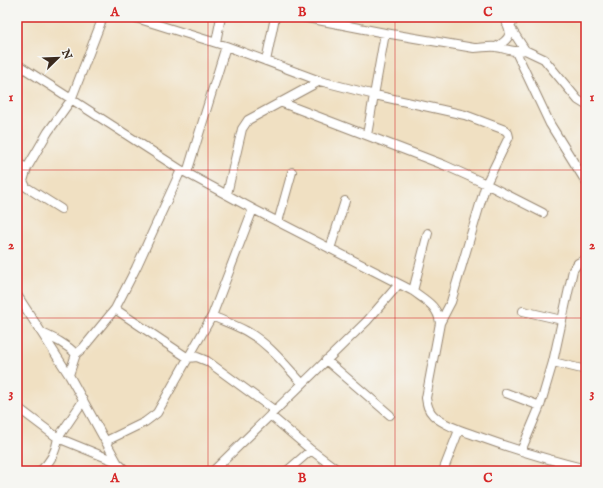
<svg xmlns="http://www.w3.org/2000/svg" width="603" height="488" viewBox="0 0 603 488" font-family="'IM FELL English',serif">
  <rect width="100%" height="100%" fill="#f6f6f2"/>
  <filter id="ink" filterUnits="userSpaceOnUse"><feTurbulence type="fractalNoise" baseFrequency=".025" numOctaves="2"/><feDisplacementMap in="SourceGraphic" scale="8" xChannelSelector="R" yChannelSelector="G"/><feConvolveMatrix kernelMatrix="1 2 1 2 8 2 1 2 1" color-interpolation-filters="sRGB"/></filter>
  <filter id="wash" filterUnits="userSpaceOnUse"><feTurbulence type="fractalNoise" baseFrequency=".012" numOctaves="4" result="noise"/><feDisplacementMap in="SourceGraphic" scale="16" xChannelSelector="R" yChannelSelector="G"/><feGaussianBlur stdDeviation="0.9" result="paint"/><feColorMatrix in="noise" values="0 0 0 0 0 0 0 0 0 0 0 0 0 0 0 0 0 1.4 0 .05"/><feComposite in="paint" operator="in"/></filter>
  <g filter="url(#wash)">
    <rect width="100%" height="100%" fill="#f0e0c2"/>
  </g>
  <g filter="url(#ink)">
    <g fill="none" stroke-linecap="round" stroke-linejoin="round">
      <g stroke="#968570" stroke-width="10">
        <path id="minor" d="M 133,17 L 226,46 L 320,81 L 375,95 L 465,115 L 505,130 L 508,133 L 509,137 L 486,184 L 451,302 L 440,323
          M 302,17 L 385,33 L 474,48 C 481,48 489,46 496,47 C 509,49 512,53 525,50
          M 515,17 L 510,27 L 525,50 L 544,59 L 578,100 L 586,105
          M 216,42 L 221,17
          M 496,47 C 512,38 513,32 503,17
          M 516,52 L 550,124 L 586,182
          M 266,61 L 275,17
          M 17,64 L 181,170 L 253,209 L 413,291 C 425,300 438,306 440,323 L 426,398 C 427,405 428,410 433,415 C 443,425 463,431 477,436 C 513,449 549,460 586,469
          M 280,102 L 444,165 L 486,184 L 543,213
          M 367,135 L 385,33
          M 17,163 L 27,168 L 48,132 L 71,100 L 103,17
          M 27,168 L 23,181 L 26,187 L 61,209
          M 187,173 L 226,46
          M 227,194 L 242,129 L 248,120 L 320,81
          M 278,222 L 292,172
          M 330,249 L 345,201
          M 413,291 L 428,233
          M 17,295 L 69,375 L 117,462 L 126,471
          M 115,309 L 188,358 L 197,357 L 207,361 L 274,410
          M 523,311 L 562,320
          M 212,316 C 223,321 235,325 246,331 C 268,343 285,365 302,383
          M 42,333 C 55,339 66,344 76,354
          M 326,360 L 390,415
          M 553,362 L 586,370
          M 69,375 L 76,354 L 83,348 L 115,309 L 136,268 L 181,170
          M 506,393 L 540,406
          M 17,407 L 58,438 L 83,401
          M 270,415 L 311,450 L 339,471
          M 106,441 L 145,422 L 157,413 L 212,316 L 253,209
          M 521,451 L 540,406 L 553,362 L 573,270 L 578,263 L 586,259
          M 40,471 C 51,462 56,452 58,438 L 117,462
          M 213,471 L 367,321 L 399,284
          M 287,471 L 311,450
          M 443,471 L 459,430"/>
      </g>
      <use href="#minor" stroke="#fff" stroke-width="8"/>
    </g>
  </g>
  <path fill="none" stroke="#d62828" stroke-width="1" stroke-opacity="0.55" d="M 208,17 L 208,471M 395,17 L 395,471M 17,170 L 586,170M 17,318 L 586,318"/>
  <rect width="603" height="488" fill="none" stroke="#f6f6f2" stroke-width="44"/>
  <g transform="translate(58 58) rotate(67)" stroke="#f6f6f2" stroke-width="3" paint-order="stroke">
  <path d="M0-3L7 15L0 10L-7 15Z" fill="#3b2a1e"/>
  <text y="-6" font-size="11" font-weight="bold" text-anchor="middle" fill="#3b2a1e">N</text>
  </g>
  <rect x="22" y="22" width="559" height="444" fill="none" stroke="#d62828" stroke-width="1.5"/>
  <g font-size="13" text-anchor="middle" font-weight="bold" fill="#d62828">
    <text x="115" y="16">A</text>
    <text x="302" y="16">B</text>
    <text x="488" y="16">C</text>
    <text x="11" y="101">1</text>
    <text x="592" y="101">1</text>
    <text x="11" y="249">2</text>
    <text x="592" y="249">2</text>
    <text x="11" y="397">3</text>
    <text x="592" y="397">3</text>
    <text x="115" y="482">A</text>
    <text x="302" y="482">B</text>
    <text x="488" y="482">C</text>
  </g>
</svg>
